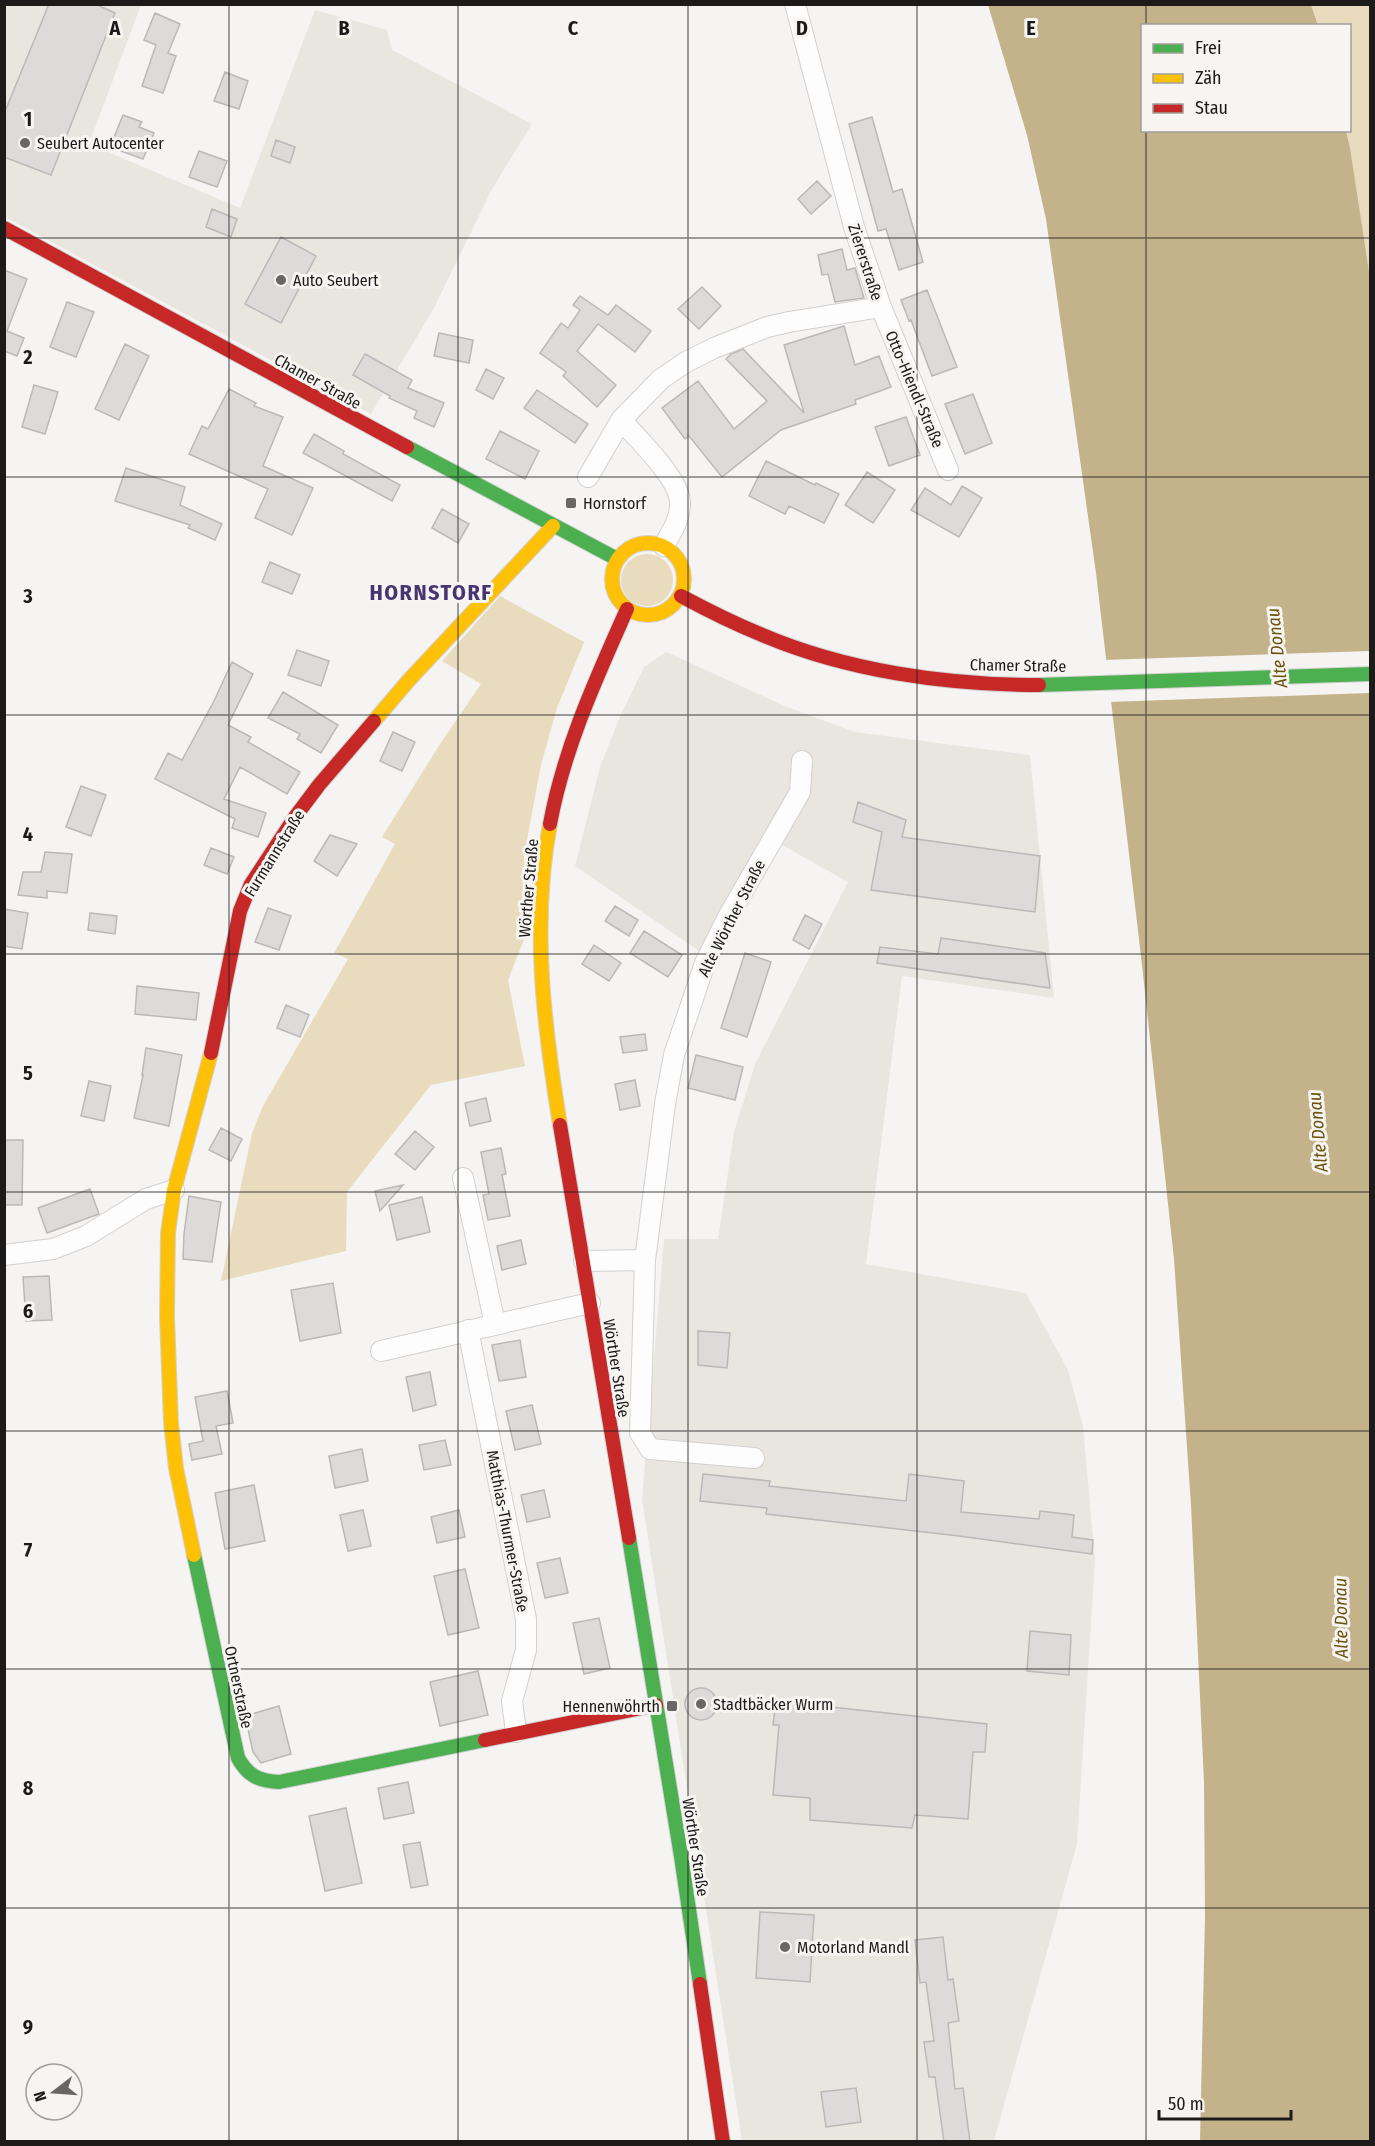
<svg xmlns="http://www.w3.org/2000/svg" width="1375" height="2146" viewBox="0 0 1375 2146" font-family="'Fira Sans Condensed',sans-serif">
  <rect width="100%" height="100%" fill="#f6f4f2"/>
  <path fill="#e9e6e0" d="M 4,5 L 141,5 L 89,144 L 240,208 L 315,10 L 387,30 L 392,50 L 532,124 L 492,189 L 434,308 L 371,414 L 5,217 Z
    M 666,652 L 787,707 L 855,732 L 1030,755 L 1054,998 L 902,976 L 866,1264 L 1026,1293 L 1068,1370 L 1083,1426 L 1095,1559 L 1077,1844 L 994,2141 L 742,2141 L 642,1499 L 664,1239 L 718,1239 L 734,1132 L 755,1064 L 848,882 L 766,836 L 705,955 L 575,866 L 600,767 L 621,714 L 644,667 Z"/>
  <path fill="#e9dcbe" d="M 1311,5 L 1370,5 L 1370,278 L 1346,131 L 1350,130 L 1350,26 L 1318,25 Z
    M621 580a26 26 0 1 1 52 0a26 26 0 1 1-52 0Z
    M 500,596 L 584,642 L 557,708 L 541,765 L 524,856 L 525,937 L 508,980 L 525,1066 L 431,1085 L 347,1192 L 346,1251 L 221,1281 L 252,1133 L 263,1106 L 348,959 L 334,953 L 395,844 L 382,837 L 440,744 L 481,684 L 442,661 Z"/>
  <path fill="#c4b28b" d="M 988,5 L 1311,5 L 1318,25 L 1142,26 L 1142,130 L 1346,131 L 1350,148 L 1370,278 L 1370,2141 L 1200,2141 L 1205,1916 L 1204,1782 L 1191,1505 L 1174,1259 L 1142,965 L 1096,573 L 1046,219 L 1027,135 Z"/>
  <path fill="#f6f4f2" d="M 1370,651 L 1370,693 L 1108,702 L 1103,660 Z"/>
  <path fill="#dcdbda" stroke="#bab9b8" stroke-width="1.5" d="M 49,4 L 95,4 L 115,13 L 51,175 L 4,157 L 4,114 Z
    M 155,13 L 180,24 L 168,53 L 176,56 L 163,93 L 142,86 L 156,45 L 144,40 Z
    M 225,72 L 248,81 L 239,109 L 214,101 Z
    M 123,115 L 142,122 L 139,127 L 154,133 L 143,159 L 110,147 Z
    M 872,117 L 893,192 L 902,189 L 923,262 L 899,270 L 886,229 L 878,231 L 849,124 Z
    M 276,140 L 295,147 L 290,163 L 271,156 Z
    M 199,151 L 227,161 L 217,187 L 189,177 Z
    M 817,181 L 831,196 L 811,214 L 798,199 Z
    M 212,209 L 237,219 L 231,237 L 206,227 Z
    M 281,237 L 316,256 L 281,323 L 245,304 Z
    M 842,249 L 847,270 L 855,268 L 864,298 L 835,302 L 828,274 L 822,275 L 818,255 Z
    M 4,270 L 27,279 L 7,331 L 24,338 L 17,356 L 4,351 Z
    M 702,287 L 721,306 L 699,329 L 678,309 Z
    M 927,290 L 957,367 L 932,376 L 911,320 L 909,321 L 901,300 Z
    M 580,296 L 608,315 L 616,305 L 651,331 L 635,352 L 598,324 L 577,351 L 616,385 L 597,407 L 563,376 L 566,372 L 540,353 L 561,323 L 568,328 L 580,310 L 573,305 Z
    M 67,302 L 94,312 L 76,357 L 50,347 Z
    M 844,326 L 855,365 L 879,356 L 891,387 L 855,400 L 856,404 L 781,430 L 722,477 L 689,436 L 685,439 L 662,408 L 698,381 L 734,429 L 767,401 L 726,359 L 731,354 L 743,349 L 804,413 L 784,345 Z
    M 439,333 L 473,340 L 469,363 L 434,356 Z
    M 125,344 L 149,356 L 119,420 L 95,409 Z
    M 365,354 L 412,380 L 408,388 L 444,403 L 434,427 L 414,418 L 417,411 L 389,398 L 390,396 L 353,375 Z
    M 486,369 L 504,378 L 493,399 L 476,390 Z
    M 34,385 L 58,392 L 45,434 L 22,427 Z
    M 229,389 L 256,403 L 254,406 L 283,417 L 263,466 L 313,488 L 292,535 L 255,518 L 268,489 L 189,454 L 202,426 L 208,429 Z
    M 537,390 L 588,424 L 575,443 L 524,408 Z
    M 973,394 L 992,443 L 965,454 L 945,404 Z
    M 906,417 L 920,455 L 889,466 L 875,427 Z
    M 500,431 L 539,451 L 525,479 L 486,459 Z
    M 314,434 L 344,451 L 343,454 L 400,485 L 392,501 L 303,453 Z
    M 766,461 L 815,485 L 816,483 L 839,494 L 824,523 L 789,506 L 785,514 L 749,496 Z
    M 126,468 L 185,487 L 180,505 L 222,524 L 215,540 L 188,528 L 190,525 L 115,501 Z
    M 867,472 L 895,490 L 873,523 L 845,505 Z
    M 962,486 L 982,498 L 959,537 L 911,510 L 925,488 L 951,505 Z
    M 442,509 L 469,524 L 458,543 L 432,528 Z
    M 270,562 L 300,575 L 292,594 L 262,582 Z
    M 297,650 L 329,661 L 321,686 L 288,675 Z
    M 232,662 L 253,674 L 228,725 L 251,737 L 248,742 L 300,772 L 287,794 L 240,767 L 224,799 L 266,813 L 258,837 L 232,828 L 235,819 L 155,779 L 168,753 L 182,760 L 214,701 Z
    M 283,692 L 338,725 L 321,753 L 297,739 L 300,734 L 268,718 Z
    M 393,732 L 415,742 L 402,771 L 380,761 Z
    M 81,786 L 106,795 L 91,836 L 66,827 Z
    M 858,802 L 906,820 L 902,837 L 1040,856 L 1035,912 L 871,890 L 882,832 L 853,822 Z
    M 330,835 L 357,844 L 337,876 L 314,861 Z
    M 211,848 L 234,857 L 227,874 L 204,865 Z
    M 45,852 L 72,854 L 67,893 L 47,891 L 47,898 L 18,895 L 23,872 L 41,872 Z
    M 615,906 L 638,920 L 629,936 L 605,921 Z
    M 268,908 L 291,916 L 279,950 L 255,942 Z
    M 4,909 L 28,913 L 22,949 L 4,946 Z
    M 90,913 L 117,916 L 115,934 L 88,930 Z
    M 805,915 L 822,924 L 809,949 L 793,940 Z
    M 644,931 L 682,955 L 668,977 L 630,953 Z
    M 941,938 L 1045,953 L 1050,988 L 877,963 L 880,947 L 938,954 Z
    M 594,945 L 621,963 L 609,981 L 582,964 Z
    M 745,953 L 771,962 L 747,1037 L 721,1028 Z
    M 137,986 L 199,993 L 196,1020 L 135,1014 Z
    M 286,1005 L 309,1015 L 300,1037 L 277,1028 Z
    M 645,1034 L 647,1050 L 623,1053 L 620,1037 Z
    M 146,1048 L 182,1055 L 169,1126 L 134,1118 L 143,1075 L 142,1075 Z
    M 696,1055 L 743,1067 L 735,1100 L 688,1088 Z
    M 635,1080 L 640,1106 L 620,1110 L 615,1084 Z
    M 89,1081 L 111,1086 L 104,1121 L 81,1116 Z
    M 486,1098 L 491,1121 L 470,1126 L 465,1103 Z
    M 221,1128 L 242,1139 L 231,1161 L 209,1150 Z
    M 415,1131 L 434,1147 L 415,1170 L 395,1154 Z
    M 4,1140 L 23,1140 L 22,1205 L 4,1205 Z
    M 501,1148 L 506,1174 L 502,1175 L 510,1216 L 488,1220 L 483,1195 L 489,1194 L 481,1152 Z
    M 403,1185 L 380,1211 L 375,1191 Z
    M 90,1189 L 99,1214 L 47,1233 L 38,1208 Z
    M 189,1196 L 221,1202 L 212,1262 L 183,1259 L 184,1234 Z
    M 422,1197 L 430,1232 L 397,1240 L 389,1205 Z
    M 521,1240 L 526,1264 L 502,1270 L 497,1246 Z
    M 49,1276 L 52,1320 L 26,1321 L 23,1277 Z
    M 333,1283 L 341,1333 L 300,1341 L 291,1290 Z
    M 698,1331 L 730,1333 L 727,1368 L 698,1365 Z
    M 520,1340 L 526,1377 L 499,1381 L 492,1345 Z
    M 430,1372 L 436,1405 L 413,1411 L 406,1377 Z
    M 227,1391 L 233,1423 L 216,1426 L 222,1454 L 192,1460 L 189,1444 L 203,1441 L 195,1397 Z
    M 532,1405 L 541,1444 L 515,1450 L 506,1411 Z
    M 445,1440 L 451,1465 L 424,1470 L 419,1445 Z
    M 362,1449 L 368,1481 L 335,1488 L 329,1456 Z
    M 703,1474 L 770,1481 L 769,1486 L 906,1501 L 909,1474 L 964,1481 L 961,1512 L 1039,1519 L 1040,1511 L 1074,1515 L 1072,1537 L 1093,1540 L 1092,1554 L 959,1536 L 766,1514 L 767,1508 L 700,1501 Z
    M 254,1485 L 265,1541 L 225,1549 L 215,1493 Z
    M 544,1490 L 550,1517 L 527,1522 L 521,1495 Z
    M 363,1510 L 371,1546 L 348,1551 L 340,1515 Z
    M 459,1510 L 465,1537 L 437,1543 L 431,1517 Z
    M 560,1558 L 568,1593 L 545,1598 L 537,1563 Z
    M 465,1569 L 479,1628 L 448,1635 L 434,1576 Z
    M 599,1618 L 610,1668 L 584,1674 L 573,1623 Z
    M 1030,1631 L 1071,1635 L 1069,1675 L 1027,1671 Z
    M 478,1671 L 488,1715 L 440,1726 L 430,1682 Z
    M685 1704a16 16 0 1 1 32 0a16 16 0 1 1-32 0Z
    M 776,1701 L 987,1724 L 985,1752 L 973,1752 L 968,1819 L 915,1815 L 912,1828 L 810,1820 L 810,1798 L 773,1795 L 779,1725 L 773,1725 Z
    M 279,1706 L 291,1754 L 261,1763 L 253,1752 L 245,1716 Z
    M 408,1782 L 414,1813 L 384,1819 L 378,1788 Z
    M 346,1808 L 362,1883 L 325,1891 L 309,1816 Z
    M 420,1842 L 428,1885 L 411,1888 L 403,1845 Z
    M 760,1912 L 814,1915 L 810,1982 L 756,1978 Z
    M 943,1937 L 948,1980 L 953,1979 L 959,2021 L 948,2023 L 955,2089 L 963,2088 L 970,2142 L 944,2142 L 935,2077 L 929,2077 L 924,2042 L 934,2041 L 926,1982 L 920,1983 L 915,1940 Z
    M 856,2088 L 861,2122 L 826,2127 L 821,2092 Z"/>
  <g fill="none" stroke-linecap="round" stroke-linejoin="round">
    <g stroke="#d2d1d0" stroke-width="22">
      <path id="street" d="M 881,307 L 948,470
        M 621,420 C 638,439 679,478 680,502 C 681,518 671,533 664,546
        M 588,477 L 621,420 L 661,379 L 686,362 L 714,348 L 767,327 L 789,322 L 881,307 L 854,227 L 795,4
        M 463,1178 L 495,1324
        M 4,1255 L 53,1249 L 86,1236 L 146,1199 L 174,1190
        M 584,1261 L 645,1260
        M 468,1330 L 526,1619 L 526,1650 L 512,1701 L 516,1732
        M 381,1351 L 590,1303
        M 754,1458 L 650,1449 L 640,1433 L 645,1260 L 665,1104 L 674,1055 L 705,963 L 728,917 L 800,792 L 802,761"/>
    </g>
    <g stroke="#d2d1d0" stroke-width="16">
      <path id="fast" d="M 407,447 L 617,559
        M 1039,685 L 1370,674
        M 629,1538 L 681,1856 L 700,1984
        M 194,1555 L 238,1758 C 248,1776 259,1781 279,1782 L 485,1740"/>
    </g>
    <g stroke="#d2d1d0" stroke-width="16">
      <path id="slow" d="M612 579a36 36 0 1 1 72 0a36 36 0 1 1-72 0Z
        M 374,721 L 409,680 L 553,526
        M 550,824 C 531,924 544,1026 560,1125
        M 194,1555 L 176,1468 L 171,1423 L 167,1316 L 168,1233 L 174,1190 L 211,1053"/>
    </g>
    <g stroke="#d2d1d0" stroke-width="16">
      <path id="jam" d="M 4,228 L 407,447
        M 681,596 C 707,610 733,623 760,634 C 846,671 946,685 1039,685
        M 550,824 C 564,748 596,679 627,609
        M 211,1053 L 240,911 L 251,884 L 295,817 L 319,785 L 374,721
        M 560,1125 L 629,1538
        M 485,1740 L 656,1705
        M 700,1984 L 723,2142"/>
    </g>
    <use href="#street" stroke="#fefdfd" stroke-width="20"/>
    <use href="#fast" stroke="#4caf50" stroke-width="14"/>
    <use href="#slow" stroke="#ffc107" stroke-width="14"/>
    <use href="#jam" stroke="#c62828" stroke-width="14"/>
  </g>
  <path fill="none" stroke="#1c1b1a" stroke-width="1.5" stroke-opacity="0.55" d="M 229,4 L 229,2142M 458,4 L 458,2142M 688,4 L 688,2142M 917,4 L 917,2142M 1146,4 L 1146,26M 1146,130 L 1146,2142M 4,238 L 1370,238M 4,477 L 1370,477M 4,715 L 1370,715M 4,954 L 1370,954M 4,1192 L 1370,1192M 4,1431 L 1370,1431M 4,1669 L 1370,1669M 4,1908 L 1370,1908"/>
  <g fill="#686766" stroke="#f7f5f1" stroke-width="2">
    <circle cx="25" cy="143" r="6"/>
    <circle cx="281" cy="280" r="6"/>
    <rect x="565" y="497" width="12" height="12" rx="3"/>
    <circle cx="701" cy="1704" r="6"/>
    <rect x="666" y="1700" width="12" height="12" rx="3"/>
    <circle cx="785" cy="1947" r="6"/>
  </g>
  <g text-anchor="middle" stroke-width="6" stroke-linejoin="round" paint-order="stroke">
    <g font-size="16" fill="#1c1b1a" stroke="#f7f5f1" text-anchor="start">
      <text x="37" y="149">Seubert Autocenter</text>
      <text x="293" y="286">Auto Seubert</text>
      <text x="583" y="509">Hornstorf</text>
      <text x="713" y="1710">Stadtbäcker Wurm</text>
      <text x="660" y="1712" text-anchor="end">Hennenwöhrth</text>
      <text x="797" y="1953">Motorland Mandl</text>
    </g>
    <g font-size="16" fill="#1c1b1a" stroke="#f7f5f1">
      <text transform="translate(866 262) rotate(72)" y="6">Ziererstraße</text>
      <text transform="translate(318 381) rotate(29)" y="6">Chamer Straße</text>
      <text transform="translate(915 389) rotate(67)" y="6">Otto-Hiendl-Straße</text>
      <text transform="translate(1018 665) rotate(1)" y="6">Chamer Straße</text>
      <text transform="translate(274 853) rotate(-58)" y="6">Furmannstraße</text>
      <text transform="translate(528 888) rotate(-85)" y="6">Wörther Straße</text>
      <text transform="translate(731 918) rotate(-63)" y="6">Alte Wörther Straße</text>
      <text transform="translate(617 1368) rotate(81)" y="6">Wörther Straße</text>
      <text transform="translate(508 1531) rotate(79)" y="6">Matthias-Thurmer-Straße</text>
      <text transform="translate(239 1687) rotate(78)" y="6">Ortnerstraße</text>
      <text transform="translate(696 1847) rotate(81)" y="6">Wörther Straße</text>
    </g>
    <g font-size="18" font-style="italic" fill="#6b520e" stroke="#f7f5f1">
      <text transform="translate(1277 648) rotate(-96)" y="6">Alte Donau</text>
      <text transform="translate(1318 1132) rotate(-95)" y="6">Alte Donau</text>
      <text transform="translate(1341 1618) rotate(-91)" y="6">Alte Donau</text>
    </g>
    <g font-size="22" font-weight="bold" letter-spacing="1.5" fill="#483470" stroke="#f7f5f1">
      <text x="431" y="600">HORNSTORF</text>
    </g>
  </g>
  <g font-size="20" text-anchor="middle" font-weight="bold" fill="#1c1b1a" stroke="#f7f5f1" stroke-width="6" stroke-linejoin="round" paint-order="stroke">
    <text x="115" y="35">A</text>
    <text x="344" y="35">B</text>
    <text x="573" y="35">C</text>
    <text x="802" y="35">D</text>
    <text x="1031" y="35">E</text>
    <text x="28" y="126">1</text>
    <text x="28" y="364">2</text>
    <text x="28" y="603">3</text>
    <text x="28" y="841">4</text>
    <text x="28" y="1080">5</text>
    <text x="28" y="1318">6</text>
    <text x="28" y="1557">7</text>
    <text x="28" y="1795">8</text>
    <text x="28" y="2034">9</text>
  </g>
  <rect width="1375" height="2146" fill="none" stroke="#1c1b1a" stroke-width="12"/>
  <rect x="1141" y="24" width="210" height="108" fill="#f7f5f1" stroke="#9f9e9b" stroke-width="1.5"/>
  <rect x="1153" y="44" width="30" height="9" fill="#4caf50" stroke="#9f9e9b" stroke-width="1.5"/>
  <text x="1195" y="54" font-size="18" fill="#1c1b1a">Frei</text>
  <rect x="1153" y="74" width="30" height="9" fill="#ffc107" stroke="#9f9e9b" stroke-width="1.5"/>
  <text x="1195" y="84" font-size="18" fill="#1c1b1a">Zäh</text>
  <rect x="1153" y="104" width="30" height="9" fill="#c62828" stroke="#9f9e9b" stroke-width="1.5"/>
  <text x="1195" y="114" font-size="18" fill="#1c1b1a">Stau</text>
  <g transform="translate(54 2092) rotate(253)"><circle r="28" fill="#f7f5f1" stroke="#9f9e9b" stroke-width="1.5"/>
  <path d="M0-4.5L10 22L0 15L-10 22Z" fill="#686766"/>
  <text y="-9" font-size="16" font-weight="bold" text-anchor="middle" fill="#1c1b1a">N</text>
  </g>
  <path d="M1159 2110v9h132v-9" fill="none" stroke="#1c1b1a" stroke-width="3"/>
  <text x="1168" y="2110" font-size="18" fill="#1c1b1a" stroke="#f7f5f1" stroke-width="4.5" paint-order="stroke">50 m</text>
</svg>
